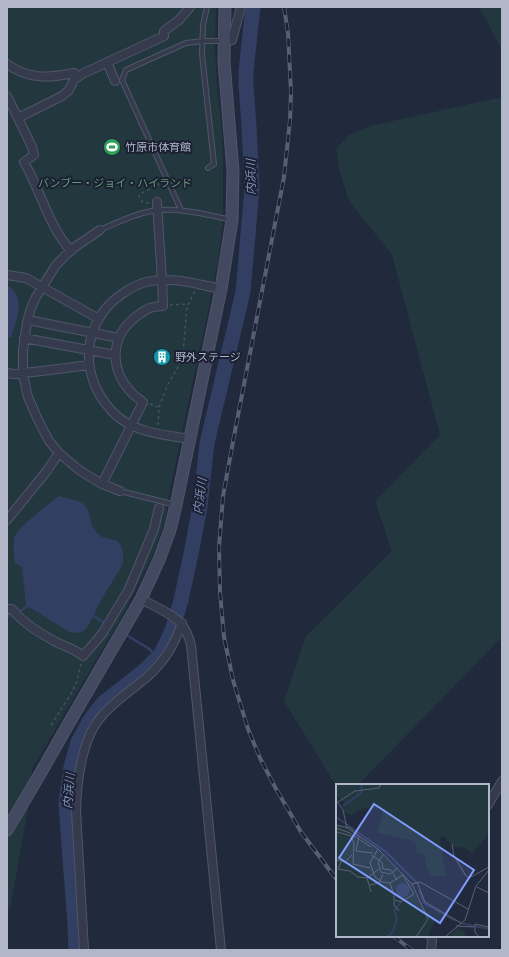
<svg xmlns="http://www.w3.org/2000/svg" width="509" height="957" viewBox="0 0 509 957" font-family="'PT Sans','Noto Sans JP',sans-serif">
  <rect width="100%" height="100%" fill="#21293d"/>
  <path fill="#23373e" d="M 7,7 L 216,7 L 215,50 L 217,85 L 222,130 L 223,155 L 223,221 L 218,261 L 207,317 L 194,376 L 168,499 L 166,516 L 158,541 L 151,559 L 124,613 L 32,769 L 30,798 L 10,909 L 7,910 Z
    M 479,7 L 502,7 L 502,50 Z
    M 502,97 L 502,637 L 358,785 L 337,785 L 337,787 L 284,701 L 306,636 L 392,551 L 375,501 L 440,435 L 392,255 L 349,201 L 339,169 L 336,149 L 349,135 L 370,126 Z"/>
  <path fill="#323f63" d="M 7,285 C 27,297 16,321 11,338 L 7,337 Z
    M 59,496 L 78,501 L 84,504 L 88,510 L 92,526 L 96,532 L 102,537 L 118,541 L 122,548 L 123,552 L 123,562 L 120,569 L 102,598 L 91,621 L 86,629 L 80,633 L 69,632 L 26,605 L 22,567 L 15,563 C 14,555 13,547 14,539 C 16,528 49,504 59,496 Z"/>
  <g fill="none" stroke-linecap="round" stroke-linejoin="round">
    <path stroke="#323f63" stroke-width="2.5" d="M 7,615 L 13,616 L 29,605
      M 92,615 L 105,623
      M 128,636 L 148,648 L 158,657"/>
    <path stroke="#323f63" stroke-width="15" d="M 76,950 L 75,924 L 69,846 L 66,803 L 71,767 L 78,742 L 90,720 L 103,703 L 143,672 L 160,655 L 168,639 L 173,628 L 181,600 L 191,554 L 200,506 L 207,443 L 243,292 L 252,188 L 249,126 L 246,85 L 246,71 L 253,7"/>
    <g stroke="#505668" stroke-width="6">
      <path id="lane" d="M 207,7 L 203,25 L 202,54 L 214,164 L 208,168
        M 181,210 L 122,80 L 126,70 L 186,43 L 203,41 L 224,41
        M 100,230 C 114,224 128,217 143,213 C 173,205 203,214 232,220
        M 120,491 L 176,505"/>
    </g>
    <g stroke="#505668" stroke-width="10">
      <path id="street" d="M 224,41 L 232,40 L 241,7
        M 107,62 L 115,81
        M 7,64 C 29,80 50,78 74,73 L 77,77
        M 7,96 L 18,118
        M 100,230 L 72,249 L 56,265 L 36,297 L 31,308 L 27,322 L 23,350 L 23,375 L 28,397 L 38,420 L 49,441 L 59,453 L 79,470 L 102,484 L 120,491
        M 71,251 C 48,225 41,191 24,162 L 34,155 L 32,147 L 18,118 L 62,96 L 69,90 L 74,80 L 82,74 L 164,36 L 164,31 L 179,20 L 190,7
        M 7,275 L 26,278 L 99,319
        M 28,320 L 119,338
        M 24,338 L 115,355
        M 7,373 L 14,374 L 42,371 L 89,365
        M 190,439 C 165,435 138,433 118,417 C 79,383 78,324 122,294 C 129,289 138,284 146,282 C 171,276 197,284 221,289
        M 102,484 L 143,402 C 139,399 134,396 131,392 C 109,368 110,336 137,316 C 141,313 145,310 150,308 C 154,307 159,306 163,306 L 162,280 L 157,202
        M 7,520 L 46,472 L 59,453
        M 141,599 C 152,605 175,615 182,625 C 187,631 189,638 191,645 L 221,950
        M 7,609 L 12,609 C 24,624 41,634 58,643 C 67,647 76,650 83,656 L 102,634 L 129,589 L 154,529 L 159,508
        M 488,805 L 502,781
        M 431,936 L 432,941 L 431,950
        M 84,950 L 76,810 C 77,781 81,740 101,717 C 114,701 132,690 147,677 C 165,661 174,645 182,623"/>
    </g>
    <g stroke="#505668" stroke-width="13">
      <path id="secondary" d="M 7,830 L 40,774 L 69,723 L 141,599 L 159,560 L 170,530 L 176,505 L 221,289 L 232,220 L 233,171 L 224,62 L 225,7"/>
    </g>
    <path stroke="#41545b" stroke-width="1.5" stroke-dasharray="3 3" stroke-linecap="butt" d="M 149,203 C 143,204 137,200 140,194 L 163,182
      M 170,305 L 188,304
      M 150,404 L 158,407
      M 158,425 L 159,407 L 168,384 L 181,362 L 183,353 L 187,307 L 195,291
      M 51,725 L 71,694 L 77,681 L 81,664"/>
    <use href="#lane" stroke="#353b4d" stroke-width="4"/>
    <use href="#street" stroke="#353b4d" stroke-width="8"/>
    <use href="#secondary" stroke="#434960" stroke-width="11"/>
    <g stroke="#575f75" stroke-width="4">
      <path id="rail" d="M 284,7 L 288,33 L 291,92 L 290,120 L 284,177 L 235,431 L 223,496 L 219,547 L 220,592 L 224,637 L 233,680 L 248,729 L 260,758 L 275,787 L 301,832 L 337,880
        M 393,936 L 412,950"/>
    </g>
    <use href="#rail" stroke="#1b2132" stroke-width="2.5" stroke-dasharray="8" stroke-linecap="butt"/>
  </g>
  <defs>
    <g id="stadium-disc" transform="scale(0.9)"><circle r="9.5" fill="#2e9e5b" stroke="#1b2132"/><path d="M0-5a6.5 5 0 1 0 0 10a6.5 5 0 1 0 0-10ZM-3.5-1.8h7v3.6h-7Z" fill="#fff"/></g>
    <g id="building-disc" transform="scale(0.9)"><circle r="9.5" fill="#0f9aa8" stroke="#1b2132"/><path d="M-4-6H4V6H1V3H-1V6H-4ZM-2.5-4.3h1.7v1.8h-1.7ZM.8-4.3h1.7v1.8H.8ZM-2.5-1h1.7V.8h-1.7ZM.8-1h1.7V.8H.8Z" fill="#fff"/></g>
  </defs>
  <g fill-rule="evenodd">
    <use href="#stadium-disc" x="112" y="147"/>
    <use href="#building-disc" x="162" y="357"/>
  </g>
  <g text-anchor="middle" stroke-width="4" stroke-linejoin="round" paint-order="stroke">
    <g font-size="11" fill="#b1b6c9" stroke="#1b2132" text-anchor="start">
      <text x="125" y="151">竹原市体育館</text>
      <text x="175" y="361">野外ステージ</text>
    </g>
    <g font-size="11" fill="#669b7b" stroke="#1b2132">
      <text x="115" y="187">バンブー・ジョイ・ハイランド</text>
    </g>
    <g font-size="12" font-style="italic" fill="#7e8eb7" stroke="#1b2132">
      <text transform="translate(251 177) rotate(-91)" y="4">内浜川</text>
      <text transform="translate(200 496) rotate(-82)" y="4">内浜川</text>
      <text transform="translate(69 791) rotate(-85)" y="4">内浜川</text>
    </g>
  </g>
  <g transform="translate(336 784)">
    <rect width="153" height="153" fill="#21293d"/>
    <path d="M 0,0 L 153,0 L 153,50 L 136,69 L 129,64 L 117,63 L 109,53 L 104,54 L 110,92 L 96,92 L 91,85 L 88,70 L 81,69 L 79,57 L 41,49 L 48,25 L 28,24 L 16,31 L 8,29 L 7,17 L 0,11 ZM 0,41 L 9,42 L 16,50 L 41,65 L 72,96 L 86,123 L 99,135 L 92,153 L 0,153 ZM 121,144 L 129,148 L 129,153 L 113,153 Z" fill="#23373e"/>
    <path d="M60 106a7 7 0 1 1 14 0a7 7 0 1 1-14 0Z" fill="#323f63"/>
    <path fill="none" stroke="#323f63" stroke-width="2" d="M 7,22 L 25,9 L 26,0M 0,33 L 50,68 L 81,99M 83,106 L 88,119 L 120,137M 124,139 L 153,145M 51,153 L 56,149 L 61,136 L 59,126 L 65,118"/>
    <path fill="none" stroke="#5b6175" stroke-width="1" d="M 0,16 L 7,26 L 11,44 L 42,65 L 76,100 L 92,135 L 80,153M 2,18 L 19,7 L 43,4 L 45,0M 0,41 L 14,44 L 23,52 L 20,67 L 37,69M 0,44 L 14,49 L 35,63M 0,51 L 1,48 L 15,52 L 18,59 L 17,80 L 34,84M 116,60 L 118,72 L 130,92 L 133,94 L 153,83M 42,65 L 34,79 L 39,93 L 46,98 L 54,99 L 68,90M 48,70 L 42,78 L 45,88 L 54,90 L 62,84M 35,71 L 46,78 L 47,85 L 55,86 L 61,96M 0,76 L 9,78 L 16,71M 5,78 L 2,85 L 14,87 L 22,93 L 31,94 L 43,85M 31,94 L 35,108M 81,98 L 89,118 L 125,139M 54,99 L 58,111 L 58,121 L 63,127M 76,100 L 84,98 L 132,125M 34,101 L 43,99 L 47,90M 141,103 L 153,109M 59,116 L 65,118 L 78,110 L 67,91M 120,142 L 138,143M 109,153 L 129,136 L 140,102 L 153,86M 143,153 L 139,148 L 139,140 L 153,143"/>
    <path fill="#809dfe" fill-opacity="0.15" stroke="#809dfe" stroke-width="2" d="M 38,20 L 138,86 L 104,139 L 3,74 Z"/>
    <rect width="153" height="153" fill="none" stroke="#b1b6c9" stroke-width="2"/>
  </g>
  <rect width="509" height="957" fill="none" stroke="#b1b6c9" stroke-width="16"/>
</svg>
